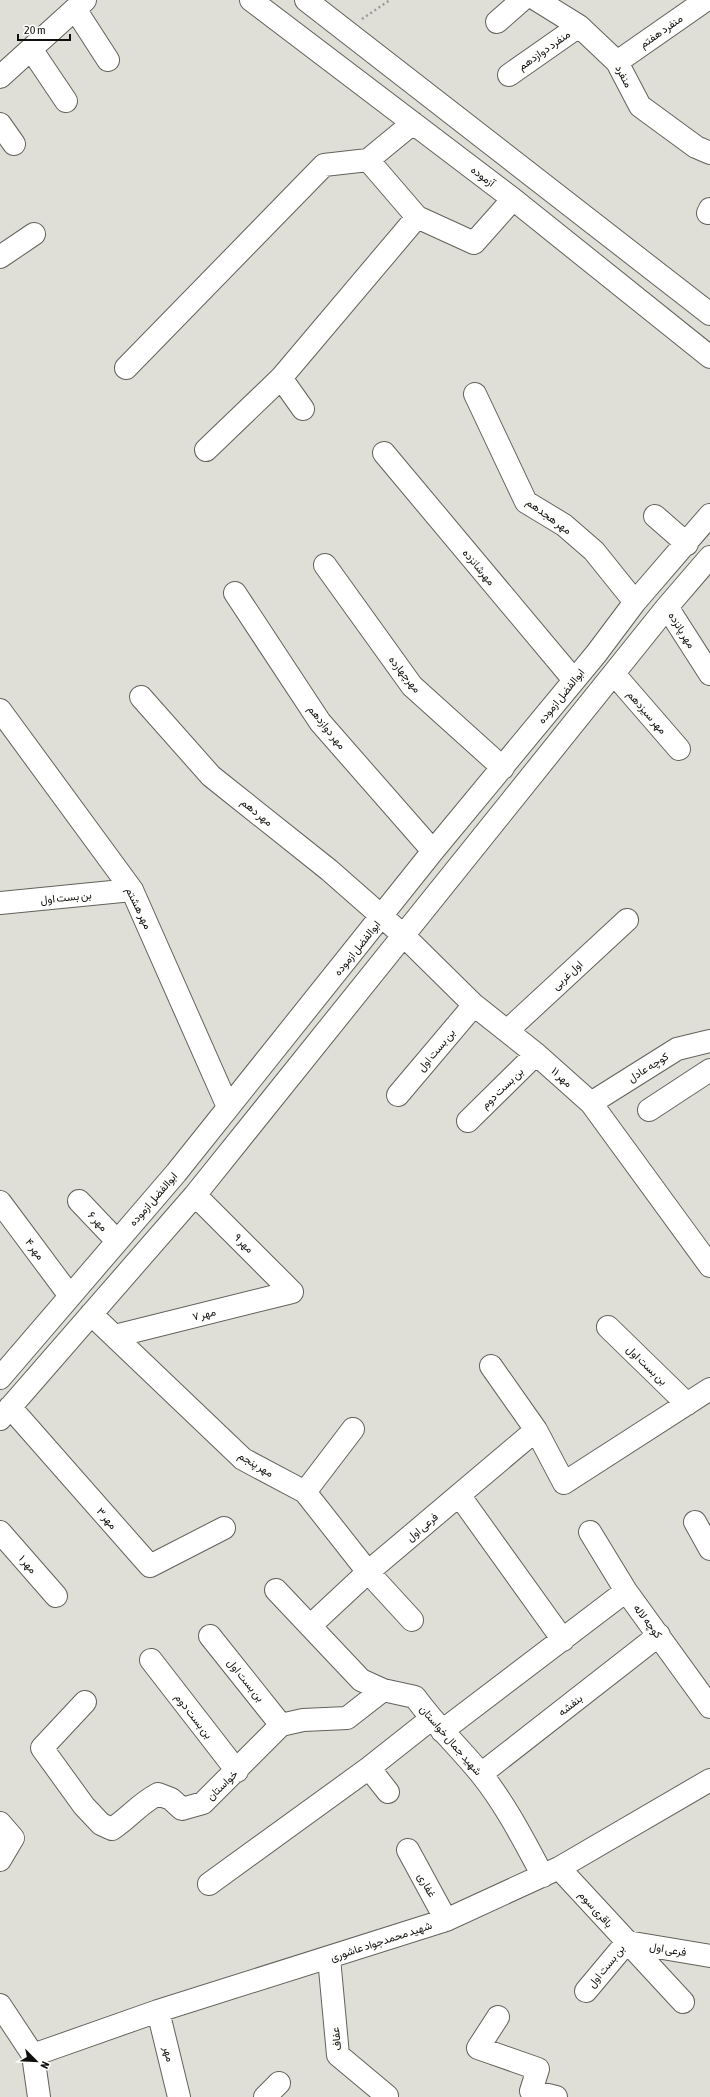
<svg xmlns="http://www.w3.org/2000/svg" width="710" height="2097" viewBox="0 0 710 2097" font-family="'Asap Condensed',Vazirmatn,sans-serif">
  <rect width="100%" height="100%" fill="#dfdfd7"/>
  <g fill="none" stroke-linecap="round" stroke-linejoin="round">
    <g stroke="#62625c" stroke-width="24">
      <path id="minor" d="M 251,0 L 513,199 L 710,357
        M 306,0 L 710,314
        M 537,0 L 579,26 L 617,62 L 640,106 L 696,147 L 710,153
        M 75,9 L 108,60
        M 497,22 L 522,0
        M 31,49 L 66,101
        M 617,62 L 706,0
        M 509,75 L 579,26
        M 0,77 L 85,0
        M 413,123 L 368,160 L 417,217 L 474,243 L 513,199
        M 0,124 L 14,144
        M 708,213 L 710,209
        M 0,257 L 34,234
        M 126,368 L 324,165 L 368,160
        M 281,378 L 303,409
        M 475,394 L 526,502 L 564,525 L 594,551 L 635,602
        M 206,450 L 281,378 L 417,217
        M 384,453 L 574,680
        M 655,516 L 687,544
        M 325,565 L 412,686 L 503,768
        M 235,593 L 320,722 L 433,851
        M 667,607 L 710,674
        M 614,674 L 679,749
        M 141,697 L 211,776 L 329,870 L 403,935 L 474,1005 L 536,1054 L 591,1103 L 710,1266
        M 0,710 L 132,890 L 228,1107
        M 0,903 L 132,890
        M 507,1031 L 627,920
        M 398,1095 L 474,1005
        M 591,1103 L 677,1049 L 710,1041
        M 649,1110 L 710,1070
        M 468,1121 L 536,1054
        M 195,1195 L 292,1292
        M 79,1201 L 117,1241
        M 0,1202 L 70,1296
        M 91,1314 L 243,1459 L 305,1492 L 368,1572 L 412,1620
        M 608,1327 L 687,1404
        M 115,1336 L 292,1292
        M 0,1378 L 176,1173 L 433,851 L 596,654 L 635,602 L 710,515
        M 10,1407 L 150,1566 L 224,1528
        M 0,1419 L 195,1195 L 667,607 L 710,557
        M 536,1430 L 564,1483 L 710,1389
        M 305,1492 L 353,1429
        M 459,1495 L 563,1640
        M 695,1522 L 710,1549
        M 0,1532 L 56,1596
        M 590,1532 L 626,1591 L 710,1707
        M 276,1590 L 361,1680 L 383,1690 L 415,1697 C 435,1725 460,1748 481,1774 C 506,1805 524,1841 543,1876
        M 310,1626 L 368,1572 L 536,1430 L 491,1366
        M 210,1636 L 281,1725
        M 151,1660 L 237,1771
        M 85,1702 L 42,1748 L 84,1806 L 101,1824 L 112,1829 C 130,1817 139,1804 158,1794 L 171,1799 L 182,1809 L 203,1803 L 281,1725 L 303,1720 L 347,1718 L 383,1690
        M 442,1731 L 626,1591
        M 369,1768 L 388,1792
        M 481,1774 L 659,1635
        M 0,1823 L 13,1838 L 0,1860
        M 408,1850 L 446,1920
        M 559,1868 L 683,2002
        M 209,1884 L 369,1768 L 431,1719
        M 329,1958 L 338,2055 L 387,2096
        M 586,1991 L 627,1942 L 710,1956
        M 0,2005 L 33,2055 L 39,2097
        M 158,2011 L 179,2097
        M 498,2017 L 478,2048 L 538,2069 L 531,2091 L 556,2097
        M 33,2055 L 158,2011 L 446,1920 L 559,1868 L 710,1780
        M 265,2097 L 279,2083"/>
    </g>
    <path stroke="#9b9b95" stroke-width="2.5" stroke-dasharray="2 3" stroke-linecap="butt" d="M 362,19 L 390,0"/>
    <use href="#minor" stroke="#fff" stroke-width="22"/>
  </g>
  <g text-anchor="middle" stroke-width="3" stroke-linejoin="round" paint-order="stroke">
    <g font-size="11" fill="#0f0f0d" stroke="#fffffe">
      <text transform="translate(661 31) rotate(-35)" y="4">منفرد هفتم</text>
      <text transform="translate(544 50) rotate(-35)" y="4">منفرد دوازدهم</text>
      <text transform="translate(624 76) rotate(62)" y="4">منفرد</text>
      <text transform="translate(483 176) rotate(37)" y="4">آزموده</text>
      <text transform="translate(549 516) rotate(36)" y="4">مهر هجدهم</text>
      <text transform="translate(479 567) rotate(50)" y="4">مهرشانزده</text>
      <text transform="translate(682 630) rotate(58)" y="4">مهر پانزده</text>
      <text transform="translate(405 674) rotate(51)" y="4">مهرچهارده</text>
      <text transform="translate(561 696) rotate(-51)" y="4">ابوالفضل ازموده</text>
      <text transform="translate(647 712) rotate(49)" y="4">مهر سیزدهم</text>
      <text transform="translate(327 727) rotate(51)" y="4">مهر دوازدهم</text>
      <text transform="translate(257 812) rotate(39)" y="4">مهر دهم</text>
      <text transform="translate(66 897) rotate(-6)" y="4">بن بست اول</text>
      <text transform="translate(139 908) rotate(64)" y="4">مهر هشتم</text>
      <text transform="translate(357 948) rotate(-51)" y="4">ابوالفضل ازموده</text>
      <text transform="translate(567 975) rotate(-43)" y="4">اول غربی</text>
      <text transform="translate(436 1050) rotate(-50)" y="4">بن بست اول</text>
      <text transform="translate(648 1067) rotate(-32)" y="4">کوچه عادل</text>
      <text transform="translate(562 1077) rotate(42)" y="4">مهر ۱۱</text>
      <text transform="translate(502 1088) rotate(-44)" y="4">بن بست دوم</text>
      <text transform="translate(153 1199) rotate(-49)" y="4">ابوالفضل ازموده</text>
      <text transform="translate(98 1221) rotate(46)" y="4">مهر ۶</text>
      <text transform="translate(244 1243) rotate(45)" y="4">مهر ۹</text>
      <text transform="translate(35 1249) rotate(53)" y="4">مهر ۴</text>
      <text transform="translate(204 1314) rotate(-14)" y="4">مهر ۷</text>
      <text transform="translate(647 1365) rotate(44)" y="4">بن بست اول</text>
      <text transform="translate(256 1464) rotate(31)" y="4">مهر پنجم</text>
      <text transform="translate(107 1518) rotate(49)" y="4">مهر ۳</text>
      <text transform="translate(422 1527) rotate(-40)" y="4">فرعی اول</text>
      <text transform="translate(28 1564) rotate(49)" y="4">مهر ۱</text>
      <text transform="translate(648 1621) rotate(53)" y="4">کوچه لاله</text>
      <text transform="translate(246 1680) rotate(51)" y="4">بن بست اول</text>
      <text transform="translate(570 1705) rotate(-38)" y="4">بنفشه</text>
      <text transform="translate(194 1716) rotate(52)" y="4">بن بست دوم</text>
      <text transform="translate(451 1740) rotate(49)" y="4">شهید جمال خواستان</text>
      <text transform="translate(222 1785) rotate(-44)" y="4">خواستان</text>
      <text transform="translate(427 1885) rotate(61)" y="4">غفاری</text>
      <text transform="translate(596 1909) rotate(48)" y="4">باقری سوم</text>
      <text transform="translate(381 1941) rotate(-18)" y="4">شهید محمدجواد عاشوری</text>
      <text transform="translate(668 1949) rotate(10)" y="4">فرعی اول</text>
      <text transform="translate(606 1966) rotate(-51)" y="4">بن بست اول</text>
      <text transform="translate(336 2039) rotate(-96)" y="4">عفاف</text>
      <text transform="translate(169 2054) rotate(76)" y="4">مهر</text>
    </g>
  </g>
  <g transform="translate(36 2061) rotate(114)" stroke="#fffffe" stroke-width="3" paint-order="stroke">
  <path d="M0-3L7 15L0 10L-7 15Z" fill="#0f0f0d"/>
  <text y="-6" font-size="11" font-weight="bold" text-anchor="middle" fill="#0f0f0d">N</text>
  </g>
  <path d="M18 34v6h52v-6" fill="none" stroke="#0f0f0d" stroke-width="2"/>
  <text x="24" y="34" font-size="12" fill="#0f0f0d" stroke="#fffffe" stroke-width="3" paint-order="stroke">20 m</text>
</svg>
